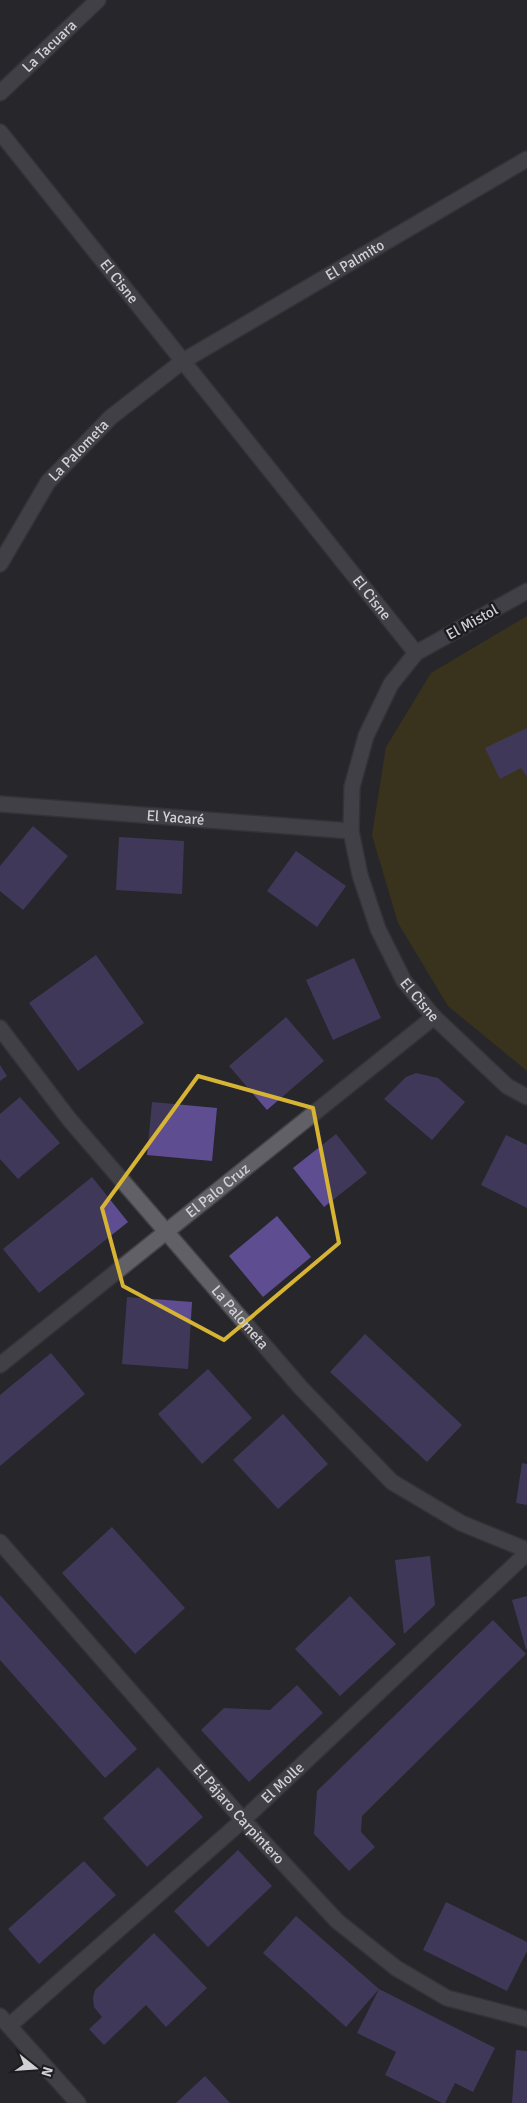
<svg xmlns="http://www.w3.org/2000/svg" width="527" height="2103" viewBox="0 0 527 2103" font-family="Signika,sans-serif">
  <rect width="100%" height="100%" fill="#27262b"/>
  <path fill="#504209" d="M 527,616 L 527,1071 L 448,1006 L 398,923 L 372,835 L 386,747 L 431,673 Z"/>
  <path fill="#5e4e91" d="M 527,728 L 527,777 L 521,768 L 500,779 L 485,748 Z
    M 33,826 L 68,856 L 23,910 L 0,891 L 0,866 Z
    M 119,837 L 184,841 L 182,894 L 116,890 Z
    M 296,851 L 346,886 L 317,927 L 267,891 Z
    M 96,955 L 144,1023 L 78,1071 L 29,1003 Z
    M 354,958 L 381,1018 L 333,1040 L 306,980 Z
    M 286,1017 L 324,1061 L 267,1110 L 229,1066 Z
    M 0,1065 L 7,1076 L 0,1081 Z
    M 416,1073 L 438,1078 L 465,1102 L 432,1140 L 384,1099 L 406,1077 Z
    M 20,1097 L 60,1143 L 18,1179 L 0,1159 L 0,1114 Z
    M 152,1102 L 217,1108 L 212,1161 L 147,1155 Z
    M 336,1134 L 367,1173 L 324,1207 L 293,1168 Z
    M 506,1135 L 527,1145 L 527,1208 L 481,1185 Z
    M 92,1177 L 128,1222 L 39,1293 L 3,1249 Z
    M 277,1216 L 311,1257 L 263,1297 L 229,1256 Z
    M 127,1297 L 192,1302 L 188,1369 L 122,1364 Z
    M 365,1334 L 462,1425 L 427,1462 L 330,1372 Z
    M 51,1353 L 85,1394 L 0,1466 L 0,1395 Z
    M 208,1369 L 252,1418 L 202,1464 L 158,1414 Z
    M 283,1414 L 328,1464 L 278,1509 L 233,1460 Z
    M 522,1463 L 527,1464 L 527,1505 L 516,1503 Z
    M 112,1527 L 185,1608 L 135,1654 L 62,1573 Z
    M 430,1556 L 435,1605 L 404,1634 L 395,1560 Z
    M 0,1595 L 137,1749 L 105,1778 L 0,1660 Z
    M 350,1596 L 396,1644 L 340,1696 L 295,1649 Z
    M 527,1596 L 527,1649 L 526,1649 L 512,1600 Z
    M 493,1620 L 526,1654 L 362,1816 L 361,1832 L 375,1847 L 349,1871 L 314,1834 L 317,1791 Z
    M 297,1685 L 323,1713 L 249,1782 L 201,1730 L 224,1708 L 270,1710 Z
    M 158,1767 L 203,1817 L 147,1867 L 103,1818 Z
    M 238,1850 L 272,1886 L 208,1947 L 174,1911 Z
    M 84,1861 L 116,1895 L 39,1964 L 8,1929 Z
    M 446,1902 L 527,1942 L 527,1951 L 507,1991 L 423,1950 Z
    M 296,1916 L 379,1989 L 346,2027 L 263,1953 Z
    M 154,1933 L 207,1988 L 166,2027 L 146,2005 L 104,2045 L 89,2029 L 102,2017 L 94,2007 L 93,1998 L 95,1990 Z
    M 379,1989 L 495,2048 L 473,2092 L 455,2083 L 445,2103 L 442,2103 L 385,2075 L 396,2052 L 357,2033 Z
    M 516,2050 L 527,2051 L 527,2103 L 512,2103 Z
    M 205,2076 L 230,2103 L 176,2103 Z"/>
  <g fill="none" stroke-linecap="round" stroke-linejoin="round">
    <g stroke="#424146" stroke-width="18">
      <g id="minor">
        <path id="s1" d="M 0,93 L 98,0"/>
        <path id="s2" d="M 0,132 L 416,653"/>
        <path id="s3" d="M 0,564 L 48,482 L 111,417 L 183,361 L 527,159"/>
        <path id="s4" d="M 527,591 L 416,653 L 391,684 L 366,736 L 352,787 L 351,831 L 360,875 L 378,929 L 404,981 L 434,1017 L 507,1086 L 527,1097"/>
        <path id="s5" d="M 0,804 L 351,831"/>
        <path id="s6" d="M 0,1028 L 69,1119 L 301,1388 L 392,1482 L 461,1523 L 527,1550"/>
        <path id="s7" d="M 0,1365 L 434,1017"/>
        <path id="s8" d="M 0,1542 L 243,1820 L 337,1921 L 396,1968 L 447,1998 L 527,2019"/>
        <path d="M 0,2016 L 78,2103"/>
        <path id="s9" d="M 9,2026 L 243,1820 L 527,1553"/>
      </g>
    </g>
    <use href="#minor" stroke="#616066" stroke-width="15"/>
  </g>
  <path d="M0 0H527V2103H0ZM 198,1076 L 313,1108 L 339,1243 L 224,1340 L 123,1286 L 102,1208 Z" fill="#27262b" fill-opacity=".55" fill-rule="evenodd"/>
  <path fill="none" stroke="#d7b434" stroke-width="4" stroke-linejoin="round" d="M 198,1076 L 313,1108 L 339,1243 L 224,1340 L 123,1286 L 102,1208 Z"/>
  <g text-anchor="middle" stroke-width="5" stroke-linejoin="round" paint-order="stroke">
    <g font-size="15" fill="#d1d1d4" stroke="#1d1d21">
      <text dy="5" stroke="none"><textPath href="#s1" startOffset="68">La Tacuara</textPath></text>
      <text dy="5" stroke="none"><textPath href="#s3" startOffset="476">El Palmito</textPath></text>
      <text dy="5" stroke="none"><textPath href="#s2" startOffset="191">El Cisne</textPath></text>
      <text dy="5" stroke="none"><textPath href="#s3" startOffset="139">La Palometa</textPath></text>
      <text dy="5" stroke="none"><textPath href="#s2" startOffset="596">El Cisne</textPath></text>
      <text transform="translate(472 622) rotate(-29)" y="5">El Mistol</text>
      <text dy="5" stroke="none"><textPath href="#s5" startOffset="176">El Yacaré</textPath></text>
      <text dy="5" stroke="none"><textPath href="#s4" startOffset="506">El Cisne</textPath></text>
      <text dy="5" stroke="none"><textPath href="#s7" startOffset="279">El Palo Cruz</textPath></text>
      <text dy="5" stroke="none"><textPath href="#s6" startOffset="376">La Palometa</textPath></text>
      <text dy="5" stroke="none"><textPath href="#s9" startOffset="366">El Molle</textPath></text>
      <text dy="5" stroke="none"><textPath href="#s8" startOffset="362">El Pájaro Carpintero</textPath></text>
    </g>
  </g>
  <g transform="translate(35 2068) rotate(107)" stroke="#1d1d21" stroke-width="4" paint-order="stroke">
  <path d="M0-4L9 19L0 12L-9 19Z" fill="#d1d1d4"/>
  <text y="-8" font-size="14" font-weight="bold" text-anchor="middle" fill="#d1d1d4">N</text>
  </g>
</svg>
